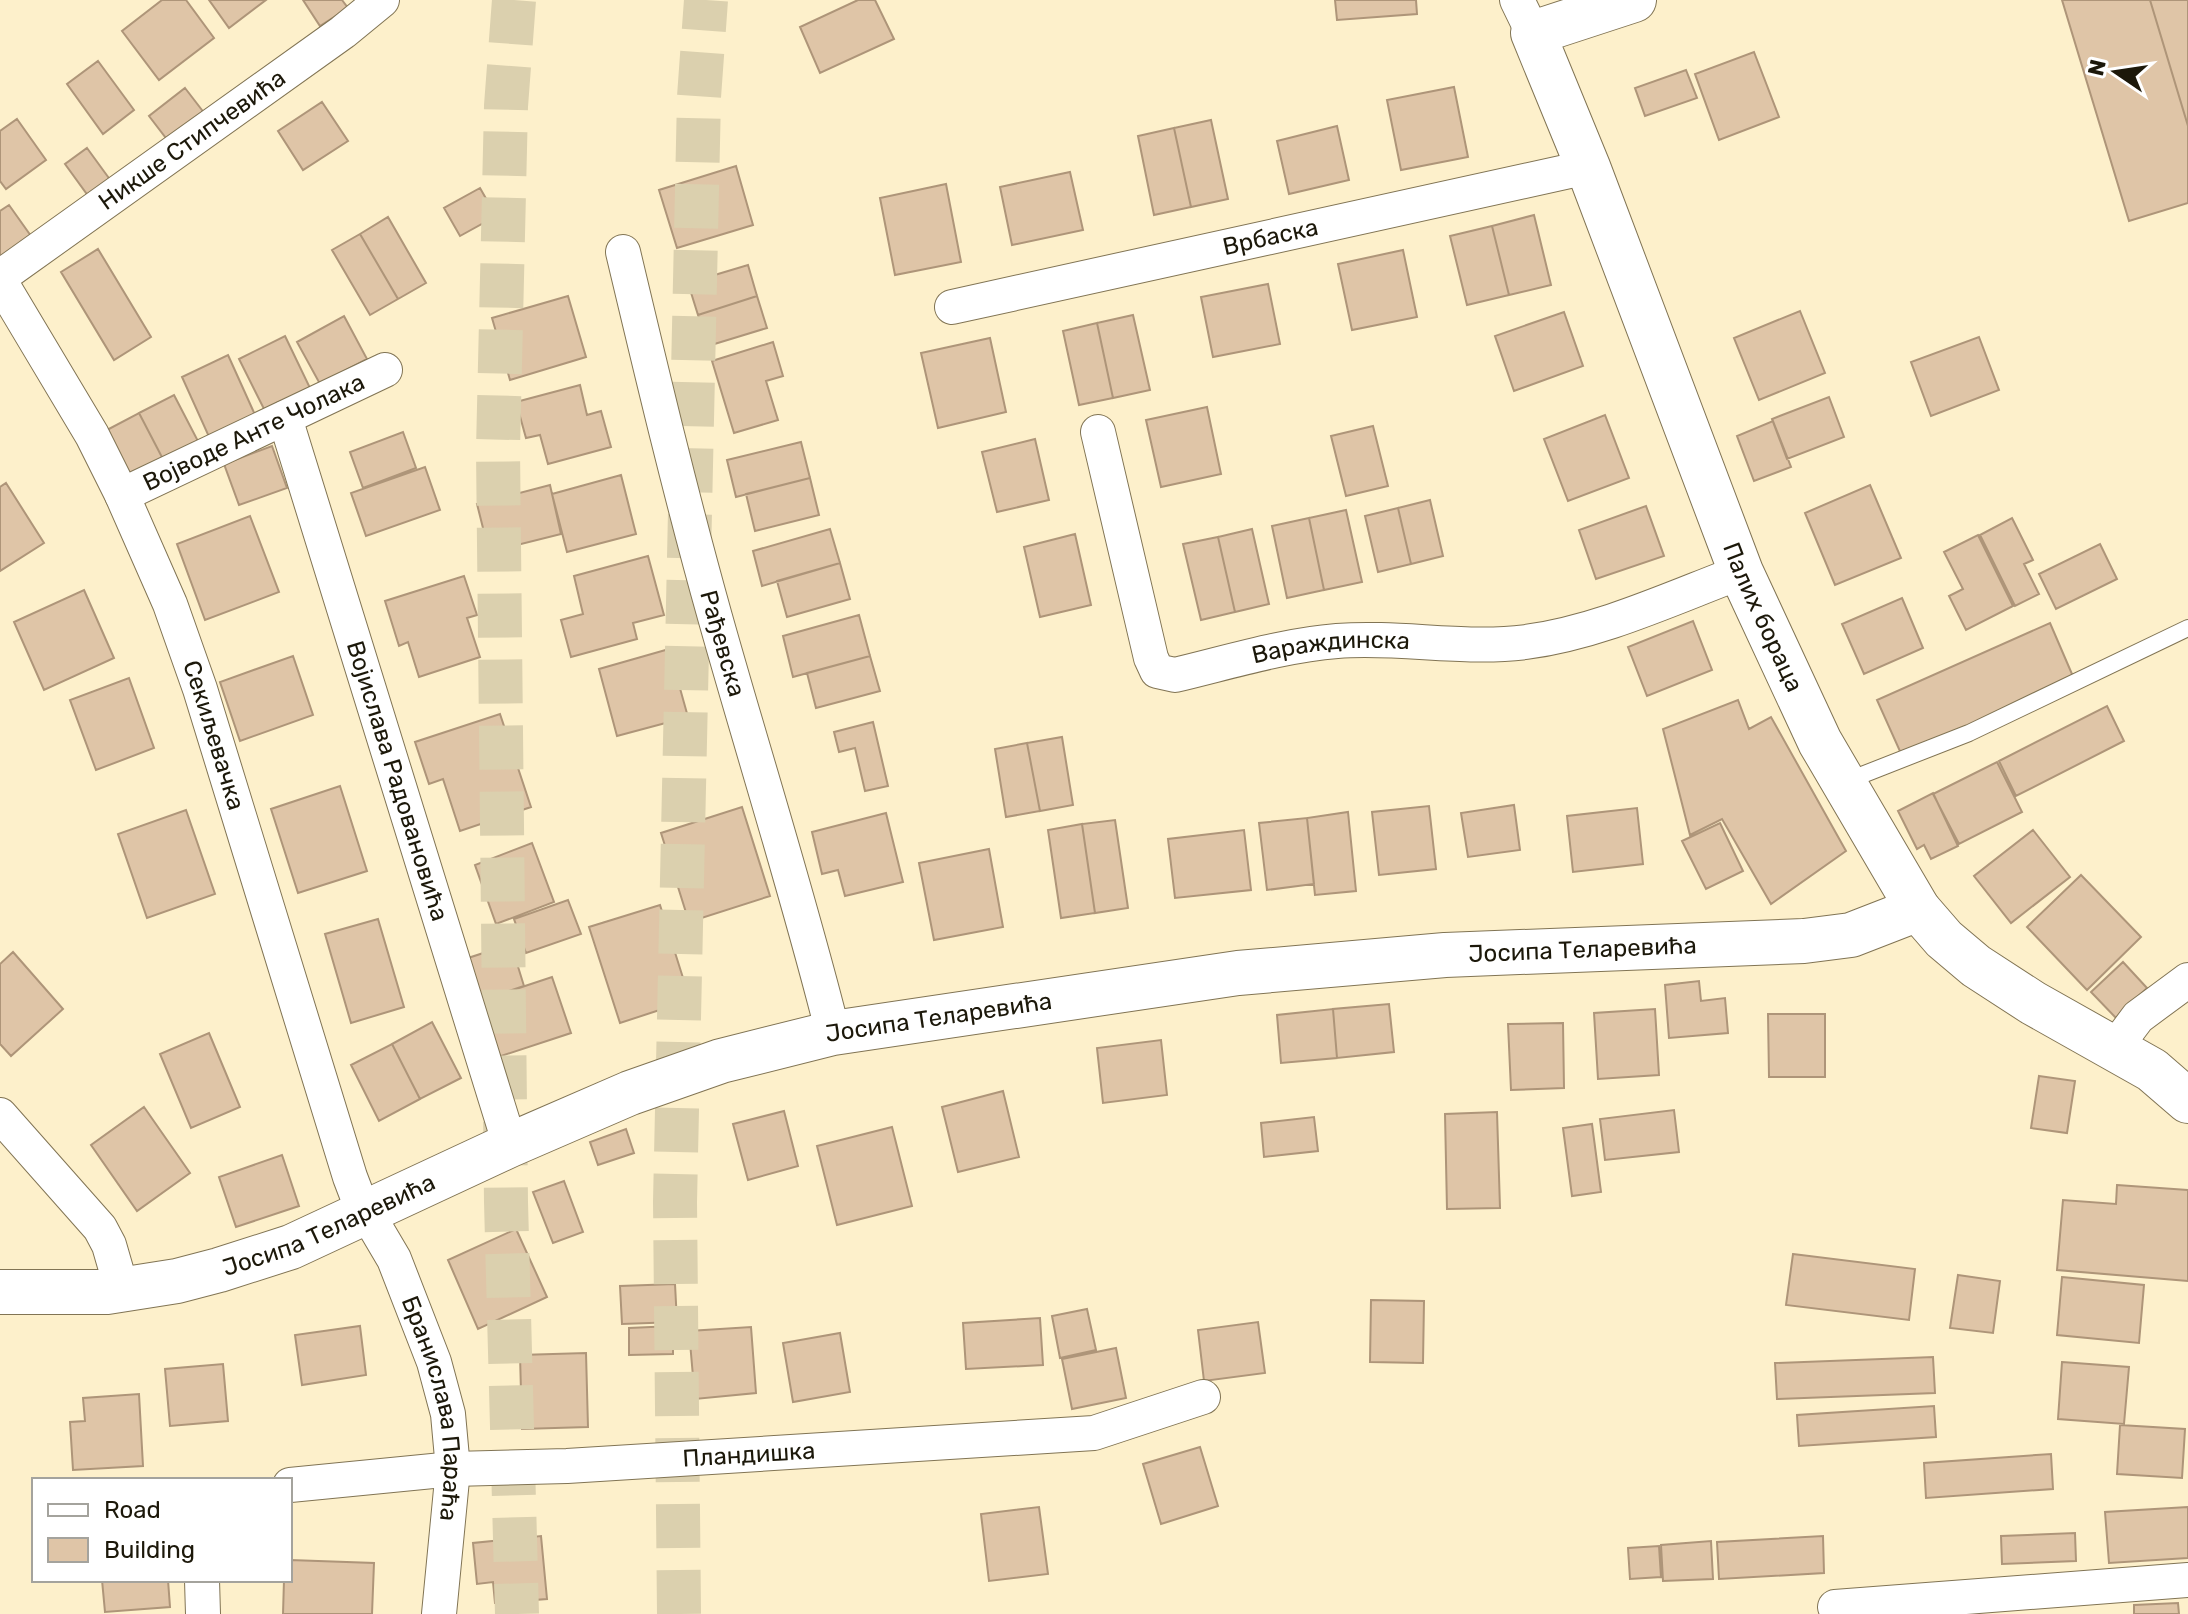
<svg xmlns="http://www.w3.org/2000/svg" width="2188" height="1614" viewBox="0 0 2188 1614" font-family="Rubik,sans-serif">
  <rect width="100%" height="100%" fill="#fdf0cb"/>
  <path fill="#dfc5a7" stroke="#ae9579" stroke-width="2" d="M 162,0 L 186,0 L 214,38 L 159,80 L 122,31 Z
    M 209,0 L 266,0 L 229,28 Z
    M 303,0 L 342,0 L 348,8 L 320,26 Z
    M 858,0 L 875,0 L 894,39 L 820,73 L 800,27 Z
    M 1335,0 L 1416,0 L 1417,14 L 1337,20 Z
    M 2062,0 L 2150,0 L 2188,126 L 2188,203 L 2129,221 Z
    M 2150,0 L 2188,0 L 2188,126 Z
    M 1754,52 L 1779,117 L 1719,140 L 1695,74 Z
    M 98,61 L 134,110 L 103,134 L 67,84 Z
    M 1686,70 L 1697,98 L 1645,116 L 1635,88 Z
    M 1454,87 L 1468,157 L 1401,170 L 1387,100 Z
    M 185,88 L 205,114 L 169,142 L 149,116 Z
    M 322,102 L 348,141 L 303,170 L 278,131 Z
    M 17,119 L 46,160 L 6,189 L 0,181 L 0,131 Z
    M 1211,120 L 1228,199 L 1191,207 L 1174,128 Z
    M 1337,126 L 1349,180 L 1289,194 L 1277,141 Z
    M 1174,128 L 1191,207 L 1154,215 L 1138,136 Z
    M 87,148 L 111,181 L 89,197 L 65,164 Z
    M 736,166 L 753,225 L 677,248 L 659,190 Z
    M 1070,172 L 1083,230 L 1012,245 L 1000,187 Z
    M 946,184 L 961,262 L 895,275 L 880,198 Z
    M 480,188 L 496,216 L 460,236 L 444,208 Z
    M 9,205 L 31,236 L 0,258 L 0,211 Z
    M 1534,215 L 1551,285 L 1509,295 L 1492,226 Z
    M 388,217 L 426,283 L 398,299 L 360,234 Z
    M 1492,226 L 1509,295 L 1467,305 L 1450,236 Z
    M 360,234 L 398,299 L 370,315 L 332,250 Z
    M 98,249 L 151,337 L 114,360 L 61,272 Z
    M 1403,250 L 1417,317 L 1352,330 L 1338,264 Z
    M 748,265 L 757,296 L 698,315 L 688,283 Z
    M 1268,284 L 1280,344 L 1213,357 L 1201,297 Z
    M 568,296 L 586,357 L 510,380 L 492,318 Z
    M 757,296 L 767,328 L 708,346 L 698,315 Z
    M 1800,311 L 1825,373 L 1759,400 L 1734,338 Z
    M 1564,312 L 1583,366 L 1514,391 L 1495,336 Z
    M 1133,315 L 1150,390 L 1113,398 L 1097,323 Z
    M 344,316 L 367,359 L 320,384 L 297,342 Z
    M 1097,323 L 1113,398 L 1079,405 L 1063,331 Z
    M 285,336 L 310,388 L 265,411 L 239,359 Z
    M 1979,337 L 1999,390 L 1931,416 L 1911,362 Z
    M 990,338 L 1006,412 L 938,428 L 921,353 Z
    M 773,342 L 783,376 L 766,381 L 778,420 L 734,433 L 712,361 Z
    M 228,355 L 256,417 L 210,439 L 182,377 Z
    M 580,385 L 587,415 L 601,411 L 611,447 L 548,464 L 540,435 L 526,438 L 516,402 Z
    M 174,395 L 200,445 L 165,463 L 139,413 Z
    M 1829,397 L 1844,437 L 1787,459 L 1772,419 Z
    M 1207,407 L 1221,474 L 1161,487 L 1146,420 Z
    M 139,413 L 165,463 L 130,481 L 105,431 Z
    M 1605,415 L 1629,478 L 1568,501 L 1544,439 Z
    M 1773,421 L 1791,467 L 1754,481 L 1737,436 Z
    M 1373,426 L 1388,486 L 1346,496 L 1331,436 Z
    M 403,432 L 416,468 L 363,488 L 350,452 Z
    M 1035,439 L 1049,500 L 997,512 L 982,452 Z
    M 801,442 L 810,478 L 736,497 L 727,460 Z
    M 272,446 L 287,488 L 239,505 L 224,464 Z
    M 425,467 L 440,510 L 366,536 L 351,493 Z
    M 621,475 L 636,534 L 567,552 L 552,494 Z
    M 810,478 L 819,515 L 755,531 L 746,494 Z
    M 6,483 L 44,543 L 0,571 L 0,487 Z
    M 550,485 L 561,534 L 489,552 L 477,504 Z
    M 1870,485 L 1901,558 L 1835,585 L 1805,513 Z
    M 1430,500 L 1443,556 L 1411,564 L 1398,508 Z
    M 1646,506 L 1664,556 L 1596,579 L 1579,530 Z
    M 1398,508 L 1411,564 L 1378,572 L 1365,516 Z
    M 1346,510 L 1362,582 L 1324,590 L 1309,518 Z
    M 250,516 L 279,592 L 205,620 L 177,544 Z
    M 1309,518 L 1324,590 L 1287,598 L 1272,526 Z
    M 2012,518 L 2033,560 L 2024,564 L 2039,594 L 2015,606 L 1980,535 Z
    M 830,529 L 840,563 L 762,586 L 753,551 Z
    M 1252,529 L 1269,604 L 1235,612 L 1218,537 Z
    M 1075,534 L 1091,605 L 1040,617 L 1024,547 Z
    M 1978,535 L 2013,606 L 1966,630 L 1949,596 L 1963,589 L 1944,552 Z
    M 1218,537 L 1235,612 L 1201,620 L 1183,544 Z
    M 2100,544 L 2117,579 L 2056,609 L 2039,574 Z
    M 648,556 L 664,615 L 633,623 L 637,639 L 571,657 L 561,620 L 583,614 L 574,576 Z
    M 840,563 L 850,599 L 787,617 L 777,581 Z
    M 464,576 L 477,615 L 467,618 L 480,657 L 419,677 L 408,642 L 399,646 L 385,601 Z
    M 84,590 L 114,658 L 44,690 L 14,622 Z
    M 1902,598 L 1923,648 L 1864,674 L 1842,624 Z
    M 859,615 L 870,656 L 793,677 L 783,636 Z
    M 1693,621 L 1712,670 L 1647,696 L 1628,647 Z
    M 2050,623 L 2075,681 L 1903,758 L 1877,700 Z
    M 669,649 L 688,717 L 617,736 L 599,669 Z
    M 293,656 L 313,715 L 240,741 L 220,682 Z
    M 870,656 L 880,691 L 816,708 L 807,673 Z
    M 129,678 L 154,748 L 96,770 L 70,700 Z
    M 1738,700 L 1749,729 L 1771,717 L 1846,851 L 1771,904 L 1722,819 L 1690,835 L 1663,729 Z
    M 2107,706 L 2124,741 L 2016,796 L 1999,761 Z
    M 500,714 L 531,807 L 460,831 L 443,779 L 429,784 L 415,742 Z
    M 873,722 L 888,786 L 865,791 L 855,748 L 839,752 L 834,732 Z
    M 1062,737 L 1073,805 L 1040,811 L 1027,743 Z
    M 1027,743 L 1040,811 L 1006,817 L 995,749 Z
    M 1997,762 L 2022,812 L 1959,844 L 1933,794 Z
    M 340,786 L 367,871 L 298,893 L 271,809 Z
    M 1933,793 L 1958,846 L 1931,859 L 1924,845 L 1917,849 L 1898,811 Z
    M 1514,805 L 1520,850 L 1468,857 L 1461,813 Z
    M 1429,806 L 1436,869 L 1379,875 L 1372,812 Z
    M 742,807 L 770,896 L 689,922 L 661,833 Z
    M 1637,808 L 1643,864 L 1573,872 L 1567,816 Z
    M 186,810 L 215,894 L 147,918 L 118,834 Z
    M 1348,812 L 1356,891 L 1315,895 L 1307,818 Z
    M 886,813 L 903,882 L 845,896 L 838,870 L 822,874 L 812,832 Z
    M 1307,818 L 1314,884 L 1267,890 L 1259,823 Z
    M 1115,820 L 1128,908 L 1095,913 L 1082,824 Z
    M 1720,823 L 1743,871 L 1706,889 L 1682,841 Z
    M 1082,824 L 1095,913 L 1061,918 L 1048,830 Z
    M 1244,830 L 1251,890 L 1175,898 L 1168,839 Z
    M 2033,830 L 2070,877 L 2011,923 L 1974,876 Z
    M 532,843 L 554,902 L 496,924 L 475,865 Z
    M 989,849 L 1003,927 L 934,940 L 919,863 Z
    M 2081,875 L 2141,937 L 2087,990 L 2027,927 Z
    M 568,900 L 581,934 L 526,953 L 514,919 Z
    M 660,905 L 690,1000 L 620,1023 L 589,927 Z
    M 378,919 L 404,1007 L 351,1023 L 325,934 Z
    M 511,944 L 524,986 L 479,1001 L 465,959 Z
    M 13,952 L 63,1009 L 11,1056 L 0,1044 L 0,964 Z
    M 2123,962 L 2147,988 L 2116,1018 L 2091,992 Z
    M 552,977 L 571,1033 L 498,1057 L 480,1001 Z
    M 1699,981 L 1701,1001 L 1725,998 L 1728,1033 L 1669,1038 L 1665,985 Z
    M 1389,1004 L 1394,1052 L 1337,1058 L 1333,1009 Z
    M 1333,1009 L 1337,1058 L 1281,1063 L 1277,1015 Z
    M 1655,1009 L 1659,1075 L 1598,1079 L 1594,1013 Z
    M 1768,1014 L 1825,1014 L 1825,1077 L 1769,1077 Z
    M 432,1022 L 461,1078 L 420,1099 L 392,1044 Z
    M 1563,1023 L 1564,1088 L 1511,1090 L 1508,1024 Z
    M 209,1033 L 240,1107 L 191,1128 L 160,1054 Z
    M 1161,1040 L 1167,1095 L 1103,1103 L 1097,1048 Z
    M 392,1044 L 420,1099 L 379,1121 L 351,1065 Z
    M 2039,1076 L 2075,1081 L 2067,1133 L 2031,1128 Z
    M 1003,1091 L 1019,1157 L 958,1172 L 942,1107 Z
    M 144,1107 L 190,1173 L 137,1211 L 91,1145 Z
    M 1674,1110 L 1679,1152 L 1605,1160 L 1600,1119 Z
    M 784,1111 L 798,1166 L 748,1180 L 733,1124 Z
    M 1497,1112 L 1500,1208 L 1447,1209 L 1445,1114 Z
    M 1314,1117 L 1318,1151 L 1264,1157 L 1261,1123 Z
    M 1592,1124 L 1601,1192 L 1572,1196 L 1563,1128 Z
    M 892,1127 L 912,1206 L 837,1225 L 817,1146 Z
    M 626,1129 L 634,1153 L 598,1165 L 590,1142 Z
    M 282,1155 L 299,1206 L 236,1227 L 219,1177 Z
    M 564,1181 L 583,1232 L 553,1243 L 533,1192 Z
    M 2117,1185 L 2188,1190 L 2188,1281 L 2057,1270 L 2063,1200 L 2116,1204 Z
    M 516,1229 L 547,1297 L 478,1329 L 448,1260 Z
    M 1793,1254 L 1915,1269 L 1909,1320 L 1786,1305 Z
    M 1958,1275 L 2000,1281 L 1993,1333 L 1950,1328 Z
    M 2062,1277 L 2144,1285 L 2139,1343 L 2057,1335 Z
    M 675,1284 L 677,1322 L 622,1324 L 620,1286 Z
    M 1371,1300 L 1424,1301 L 1423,1363 L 1370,1362 Z
    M 1087,1309 L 1096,1350 L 1060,1358 L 1052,1316 Z
    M 1040,1318 L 1043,1365 L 966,1369 L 963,1323 Z
    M 1258,1322 L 1265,1373 L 1204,1381 L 1198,1330 Z
    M 360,1326 L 366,1375 L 302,1385 L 295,1335 Z
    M 673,1326 L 673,1354 L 629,1355 L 629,1328 Z
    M 751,1327 L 756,1393 L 695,1399 L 689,1331 Z
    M 840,1333 L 850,1392 L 793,1402 L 783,1343 Z
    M 1116,1348 L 1126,1398 L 1072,1409 L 1062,1359 Z
    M 586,1353 L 588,1427 L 522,1429 L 520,1355 Z
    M 1933,1357 L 1935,1393 L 1777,1399 L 1775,1363 Z
    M 2062,1362 L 2129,1367 L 2124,1424 L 2058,1419 Z
    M 223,1364 L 228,1421 L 170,1426 L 165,1369 Z
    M 139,1394 L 143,1466 L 73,1470 L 70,1422 L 85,1421 L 83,1398 Z
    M 1934,1406 L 1936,1437 L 1799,1446 L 1797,1415 Z
    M 2120,1425 L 2185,1429 L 2182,1478 L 2117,1474 Z
    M 1200,1447 L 1218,1506 L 1161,1524 L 1143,1464 Z
    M 2051,1454 L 2053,1489 L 1926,1498 L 1924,1463 Z
    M 1039,1507 L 1048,1574 L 989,1581 L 981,1514 Z
    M 2188,1507 L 2188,1558 L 2109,1563 L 2105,1512 Z
    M 2075,1533 L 2076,1561 L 2002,1564 L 2001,1536 Z
    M 541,1536 L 547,1599 L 495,1603 L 493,1582 L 477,1584 L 473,1543 Z
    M 1823,1536 L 1824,1573 L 1719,1579 L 1717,1542 Z
    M 1711,1541 L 1713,1579 L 1663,1581 L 1661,1545 Z
    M 1659,1546 L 1661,1577 L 1630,1579 L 1628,1548 Z
    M 290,1560 L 374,1563 L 372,1614 L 283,1614 L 284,1580 L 290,1580 Z
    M 102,1580 L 168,1580 L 170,1607 L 105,1612 Z
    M 2178,1603 L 2179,1614 L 2134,1614 L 2134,1605 Z"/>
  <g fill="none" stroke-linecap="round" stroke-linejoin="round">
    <path stroke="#dbd0ae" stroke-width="44" stroke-dasharray="44 22" stroke-linecap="butt" d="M 514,0 L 506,106 L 498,450 L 506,1202 L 517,1614
      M 679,1614 L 675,1202 L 699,97 L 706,0"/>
    <g stroke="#817454" stroke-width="18">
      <path id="lane" d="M 1844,782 L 1969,733 L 2188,628"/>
    </g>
    <g stroke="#817454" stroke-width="36">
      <g id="street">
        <path d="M 1517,0 L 1533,33"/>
        <path id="s1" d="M 623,252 C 652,374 681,496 715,617 C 754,756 798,893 833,1033"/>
        <path id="s2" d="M 0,277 L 343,32 L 382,0"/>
        <path id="s3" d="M 0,281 L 92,435 L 122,495 L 170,604 L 200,689 L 350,1177 L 358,1198 L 394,1259 L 434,1362 L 448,1414 L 453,1469 L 439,1614"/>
        <path id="s4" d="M 952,307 L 1588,167"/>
        <path id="s5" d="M 285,418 L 510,1145"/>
        <path id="s6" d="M 1098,432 L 1151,658 L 1157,671 L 1175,675 C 1226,663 1284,645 1337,641 C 1400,636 1463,650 1526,642 C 1600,632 1672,598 1741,572"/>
        <path id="s7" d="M 122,495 L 385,370"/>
        <path d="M 2114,1049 L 2138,1017 L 2188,980"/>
        <path d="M 0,1115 L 100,1228 L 109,1245 L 122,1290"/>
        <path id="s8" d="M 290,1485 L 453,1469 L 567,1466 L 1094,1433 L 1203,1397"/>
        <path d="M 202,1580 L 203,1614"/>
        <path d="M 1835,1607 L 2188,1580"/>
      </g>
    </g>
    <g stroke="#817454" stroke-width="46">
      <g id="secondary">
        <path id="s9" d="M 1634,0 L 1533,33 L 1588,167 L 1741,572 L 1820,742 L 1918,909 L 1944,939 L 1976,966 L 2033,1003 L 2152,1070 L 2188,1101"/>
        <path id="s10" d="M 0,1292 L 107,1292 L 177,1281 L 219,1270 L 291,1247 L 510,1145 L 630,1093 L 721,1061 L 833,1033 L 1238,973 L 1445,955 L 1804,941 L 1851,935 L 1918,909"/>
      </g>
    </g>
    <use href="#lane" stroke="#fff" stroke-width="16"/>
    <use href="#street" stroke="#fff" stroke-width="34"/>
    <use href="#secondary" stroke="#fff" stroke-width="44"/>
  </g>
  <g text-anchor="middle" stroke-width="8" stroke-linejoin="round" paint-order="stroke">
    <g font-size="24" fill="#1c180a" stroke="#fff">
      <text dy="8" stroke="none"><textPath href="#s2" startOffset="236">Никше Стипчевића</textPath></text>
      <text dy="8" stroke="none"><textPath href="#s4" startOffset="326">Врбаска</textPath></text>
      <text dy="8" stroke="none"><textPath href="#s7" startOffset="146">Војводе Анте Чолака</textPath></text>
      <text dy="8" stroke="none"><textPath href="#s9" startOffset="734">Палих бораца</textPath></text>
      <text dy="8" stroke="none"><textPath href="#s1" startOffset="404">Рађевска</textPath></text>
      <text dy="8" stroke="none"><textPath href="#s6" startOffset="424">Вараждинска</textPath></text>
      <text dy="8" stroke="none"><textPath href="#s3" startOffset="504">Секиљевачка</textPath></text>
      <text dy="8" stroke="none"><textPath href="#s5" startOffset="380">Војислава Радовановића</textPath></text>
      <text dy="8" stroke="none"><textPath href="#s10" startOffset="1636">Јосипа Теларевића</textPath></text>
      <text dy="8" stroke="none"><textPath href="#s10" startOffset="988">Јосипа Теларевића</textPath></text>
      <text dy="8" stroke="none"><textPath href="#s10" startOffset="340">Јосипа Теларевића</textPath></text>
      <text dy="8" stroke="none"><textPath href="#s3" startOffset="1216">Бранислава Параћа</textPath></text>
      <text dy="8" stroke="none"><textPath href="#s8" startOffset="460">Пландишка</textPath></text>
    </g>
  </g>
  <rect x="32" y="1478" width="260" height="104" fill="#ffffff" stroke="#a4a39d" stroke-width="2"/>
  <rect x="48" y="1504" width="40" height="12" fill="#ffffff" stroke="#a4a39d" stroke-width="2"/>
  <text x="104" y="1518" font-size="24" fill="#1c180a">Road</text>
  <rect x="48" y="1538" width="40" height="24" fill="#dfc5a7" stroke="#a4a39d" stroke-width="2"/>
  <text x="104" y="1558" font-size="24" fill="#1c180a">Building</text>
  <g transform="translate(2116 72) rotate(283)" stroke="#ffffff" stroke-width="6" paint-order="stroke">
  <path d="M0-6L14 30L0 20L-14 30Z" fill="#1c180a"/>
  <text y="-12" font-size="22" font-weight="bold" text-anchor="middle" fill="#1c180a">N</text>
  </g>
</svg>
